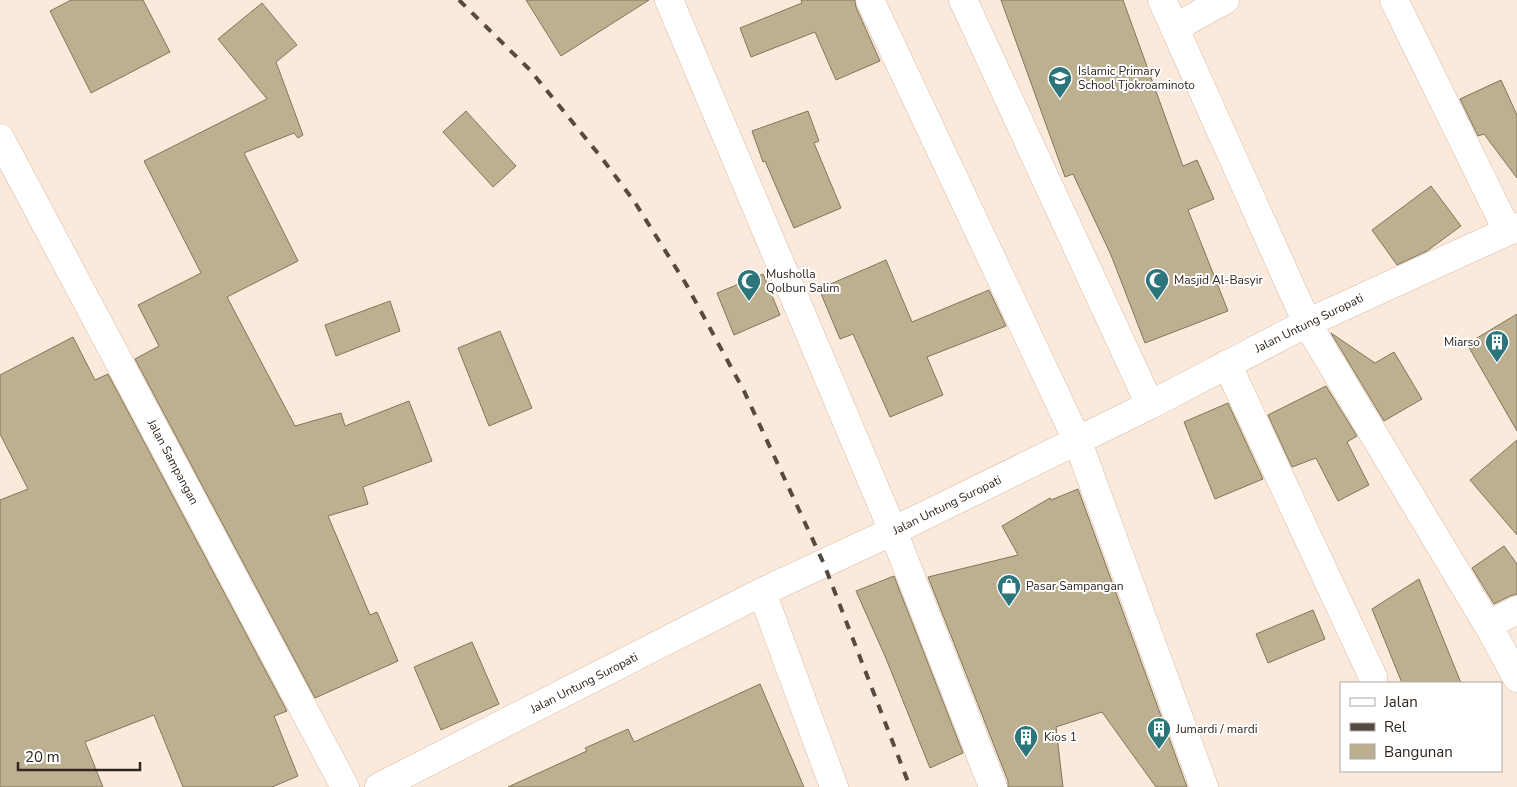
<svg xmlns="http://www.w3.org/2000/svg" width="1517" height="787" viewBox="0 0 1517 787" font-family="'Nunito Sans',sans-serif">
  <rect width="100%" height="100%" fill="#fbeadc"/>
  <path fill="#bcb091" stroke="#817658" d="M 71,0 L 143,0 L 170,52 L 91,93 L 50,11 Z
    M 526,0 L 649,0 L 561,56 Z
    M 801,0 L 855,0 L 856,7 L 880,61 L 836,80 L 815,32 L 751,57 L 740,28 L 802,3 Z
    M 1001,0 L 1123,0 L 1183,166 L 1197,160 L 1214,199 L 1188,210 L 1228,311 L 1145,343 L 1111,255 L 1073,174 L 1065,177 Z
    M 262,3 L 297,45 L 276,62 L 303,135 L 298,138 L 294,133 L 244,153 L 298,261 L 227,297 L 295,426 L 341,413 L 345,426 L 409,401 L 432,461 L 363,487 L 368,504 L 328,516 L 370,615 L 377,612 L 398,661 L 315,698 L 135,359 L 159,346 L 138,305 L 201,273 L 144,161 L 267,99 L 218,39 Z
    M 1501,80 L 1517,115 L 1517,178 L 1484,134 L 1478,136 L 1460,99 Z
    M 466,111 L 516,166 L 493,187 L 443,132 Z
    M 808,111 L 819,141 L 814,143 L 841,208 L 794,228 L 765,161 L 763,162 L 752,131 Z
    M 1431,186 L 1461,226 L 1427,251 L 1397,265 L 1372,230 Z
    M 886,260 L 912,322 L 989,290 L 1006,326 L 927,357 L 943,395 L 890,417 L 853,334 L 840,339 L 819,289 Z
    M 763,274 L 780,315 L 734,335 L 717,293 Z
    M 390,301 L 400,331 L 336,356 L 325,325 Z
    M 1517,314 L 1517,431 L 1467,344 Z
    M 500,331 L 532,408 L 489,426 L 458,348 Z
    M 1331,333 L 1375,363 L 1394,352 L 1422,399 L 1384,421 Z
    M 73,337 L 95,380 L 108,374 L 287,711 L 274,716 L 298,776 L 272,787 L 183,787 L 154,715 L 85,742 L 103,787 L 0,787 L 0,500 L 28,489 L 0,434 L 0,375 Z
    M 1326,386 L 1357,436 L 1347,442 L 1369,485 L 1338,501 L 1316,458 L 1292,467 L 1268,415 Z
    M 1228,403 L 1263,479 L 1215,499 L 1184,422 Z
    M 1517,440 L 1517,535 L 1470,480 Z
    M 1078,489 L 1187,787 L 1156,787 L 1102,712 L 1056,727 L 1063,787 L 1008,787 L 1008,781 L 928,577 L 1018,555 L 1002,526 L 1050,498 L 1051,500 Z
    M 1504,546 L 1517,564 L 1517,594 L 1510,596 L 1494,604 L 1472,568 Z
    M 894,576 L 963,753 L 930,768 L 885,656 L 856,591 Z
    M 1419,579 L 1461,683 L 1402,683 L 1372,609 Z
    M 1313,610 L 1325,639 L 1268,663 L 1256,634 Z
    M 472,642 L 499,704 L 441,730 L 414,667 Z
    M 760,684 L 804,787 L 508,787 L 587,751 L 585,748 L 628,729 L 634,742 Z"/>
  <g fill="none" stroke-linecap="round" stroke-linejoin="round">
    <g stroke="#d7bba4" stroke-width="29">
      <path id="minor" d="M 669,0 L 893,531 L 993,787
        M 870,0 L 1078,442 L 1204,787
        M 963,0 L 1150,405
        M 1162,0 L 1307,323 L 1488,625 L 1517,678
        M 1394,0 L 1507,230
        M 1174,28 L 1225,0
        M 0,138 L 345,787
        M 1227,364 L 1373,677
        M 762,592 L 834,787
        M 1488,625 L 1517,610
        M 379,787 L 762,592 L 893,531 L 1150,405 L 1307,323 L 1517,227"/>
    </g>
    <use href="#minor" stroke="#fff" stroke-width="28"/>
    <path stroke="#564a40" stroke-width="4" stroke-dasharray="9 9" stroke-linecap="butt" d="M 459,0 L 530,70 L 601,157 L 634,201 L 686,284 L 744,391 L 824,564 L 910,787"/>
  </g>
  <defs>
    <g id="school-pin" transform="scale(1.25)"><path d="M0 17L-7.5 6A9.5 9.5 0 1 1 7.5 6Z" fill="#2c757b" stroke="#fff"/><path d="M0-5L7-2L0 1L-7-2ZM-4 1L0 2.5L4 1V4Q0 6-4 4Z" fill="#fff"/></g>
    <g id="mosque-pin" transform="scale(1.25)"><path d="M0 17L-7.5 6A9.5 9.5 0 1 1 7.5 6Z" fill="#2c757b" stroke="#fff"/><path d="M3.5-4.9A6 6 0 1 0 3.5 4.9A5 5 0 1 1 3.5-4.9Z" fill="#fff"/></g>
    <g id="building-pin" transform="scale(1.25)"><path d="M0 17L-7.5 6A9.5 9.5 0 1 1 7.5 6Z" fill="#2c757b" stroke="#fff"/><path d="M-4-6H4V6H1V3H-1V6H-4ZM-2.5-4.3h1.7v1.8h-1.7ZM.8-4.3h1.7v1.8H.8ZM-2.5-1h1.7V.8h-1.7ZM.8-1h1.7V.8H.8Z" fill="#fff"/></g>
    <g id="shop-pin" transform="scale(1.25)"><path d="M0 17L-7.5 6A9.5 9.5 0 1 1 7.5 6Z" fill="#2c757b" stroke="#fff"/><path d="M-5-2.5h2.3a2.7 3.5 0 0 1 5.4 0H5L5.5 6h-11ZM-1.5-2.5h3a1.5 2.3 0 0 0-3 0Z" fill="#fff"/></g>
  </defs>
  <g fill-rule="evenodd">
    <use href="#school-pin" x="1060" y="78"/>
    <use href="#mosque-pin" x="1157" y="280"/>
    <use href="#mosque-pin" x="749" y="281"/>
    <use href="#building-pin" x="1497" y="342"/>
    <use href="#shop-pin" x="1009" y="586"/>
    <use href="#building-pin" x="1159" y="729"/>
    <use href="#building-pin" x="1026" y="737"/>
  </g>
  <g text-anchor="middle" stroke-width="4" stroke-linejoin="round" paint-order="stroke">
    <g font-size="12" fill="#31261d" stroke="#fff" text-anchor="start">
      <text x="1078" y="75">Islamic Primary<tspan x="1078" dy="14">School Tjokroaminoto</tspan></text>
      <text x="766" y="278">Musholla<tspan x="766" dy="14">Qolbun Salim</tspan></text>
      <text x="1174" y="284">Masjid Al-Basyir</text>
      <text x="1480" y="346" text-anchor="end">Miarso</text>
      <text x="1026" y="590">Pasar Sampangan</text>
      <text x="1176" y="733">Jumardi / mardi</text>
      <text x="1044" y="741">Kios 1</text>
    </g>
    <g font-size="12" fill="#31261d" stroke="#fff">
      <text transform="translate(1309 323) rotate(-26)" y="4">Jalan Untung Suropati</text>
      <text transform="translate(173 462) rotate(62)" y="4">Jalan Sampangan</text>
      <text transform="translate(947 505) rotate(-26)" y="4">Jalan Untung Suropati</text>
      <text transform="translate(584 683) rotate(-27)" y="4">Jalan Untung Suropati</text>
    </g>
  </g>
  <rect x="1340" y="682" width="162" height="90" fill="#ffffff" stroke="#ada8a5"/>
  <rect x="1350" y="698" width="25" height="8" fill="#ffffff" stroke="#ada8a5"/>
  <text x="1384" y="707" font-size="15" fill="#31261d">Jalan</text>
  <rect x="1350" y="723" width="25" height="8" fill="#564a40" stroke="#ada8a5"/>
  <text x="1384" y="732" font-size="15" fill="#31261d">Rel</text>
  <rect x="1350" y="744" width="25" height="15" fill="#bcb091" stroke="#ada8a5"/>
  <text x="1384" y="757" font-size="15" fill="#31261d">Bangunan</text>
  <path d="M18 762v8h122v-8" fill="none" stroke="#31261d" stroke-width="2.5"/>
  <text x="25" y="762" font-size="15" fill="#31261d" stroke="#ffffff" stroke-width="4" paint-order="stroke">20 m</text>
</svg>
